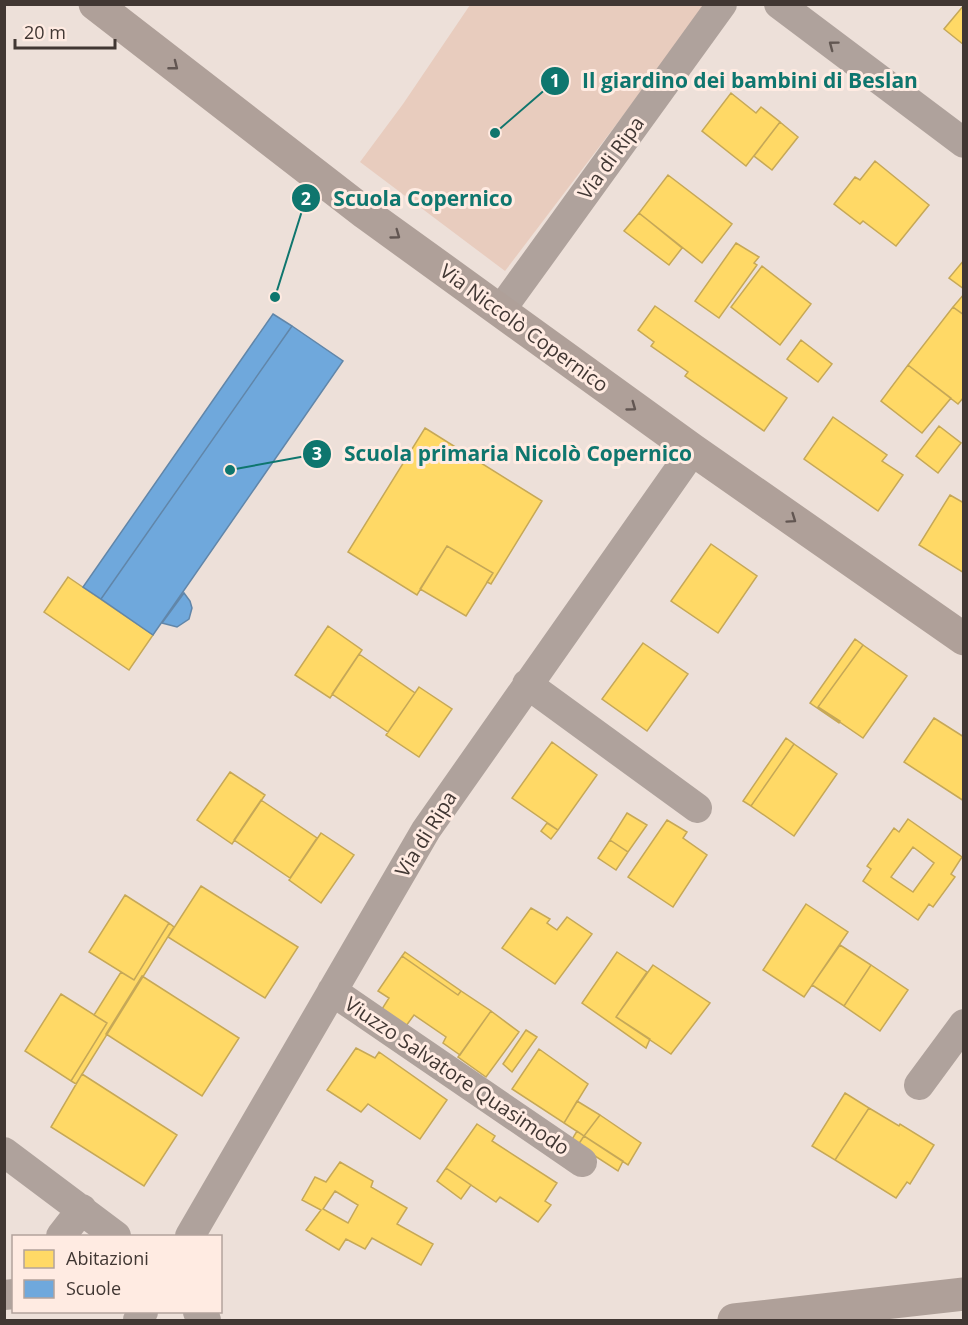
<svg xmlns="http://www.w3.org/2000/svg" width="968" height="1325" viewBox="0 0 968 1325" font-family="'Open Sans',sans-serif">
  <rect width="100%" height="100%" fill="#ede0d9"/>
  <path fill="#e8ccbe" d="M 470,5 L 707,5 L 505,271 L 360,162 L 403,104 Z"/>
  <path fill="#ffd966" stroke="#c6a857" stroke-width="1.5" fill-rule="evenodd" d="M 964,5 L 964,45 L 944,29 Z
    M 731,93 L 756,113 L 761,107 L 780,122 L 746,166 L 702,131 Z
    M 780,122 L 798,137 L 772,170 L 754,156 Z
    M 875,161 L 929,205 L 896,246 L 863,221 L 860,224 L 834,204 L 855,177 L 860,180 Z
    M 668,175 L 732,224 L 702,263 L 639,213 Z
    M 639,213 L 682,248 L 669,265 L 624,231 Z
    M 736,243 L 759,257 L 754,263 L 757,265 L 719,318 L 695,301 Z
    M 964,260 L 964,289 L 949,278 Z
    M 762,266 L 811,304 L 780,345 L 731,307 Z
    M 964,294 L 964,315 L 953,307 Z
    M 655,306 L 787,398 L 764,431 L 685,376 L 688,372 L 651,346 L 654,342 L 638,330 Z
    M 953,307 L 964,315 L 964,397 L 958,404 L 908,365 Z
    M 801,340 L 832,364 L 818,382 L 787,359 Z
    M 908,365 L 951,398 L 922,433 L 881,401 Z
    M 833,417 L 887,455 L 882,461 L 903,475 L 878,511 L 804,459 Z
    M 939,426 L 961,443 L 938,473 L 916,456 Z
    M 425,428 L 542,501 L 491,584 L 487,582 L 493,573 L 447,546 L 417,595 L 348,552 Z
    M 950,495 L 964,503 L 964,573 L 919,545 Z
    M 711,544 L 757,576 L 718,633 L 671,601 Z
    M 447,546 L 493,573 L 466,616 L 420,589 Z
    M 68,577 L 153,635 L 129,670 L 44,612 Z
    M 328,626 L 362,650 L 330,698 L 295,675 Z
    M 855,639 L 863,645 L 818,707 L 840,721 L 839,723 L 810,703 Z
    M 643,643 L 688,674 L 647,731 L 602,699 Z
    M 863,645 L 907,676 L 863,738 L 818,707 Z
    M 359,654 L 415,693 L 388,732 L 332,694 Z
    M 419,687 L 452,709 L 419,757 L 386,735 Z
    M 934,718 L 964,737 L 964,801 L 904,762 Z
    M 786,738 L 794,744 L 751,806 L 743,801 Z
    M 552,742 L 597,775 L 558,830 L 512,798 Z
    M 794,744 L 837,774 L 794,836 L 751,806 Z
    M 230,772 L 265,795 L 232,844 L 197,820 Z
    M 261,800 L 317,838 L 290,878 L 234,840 Z
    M 627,813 L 647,825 L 628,852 L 610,840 Z
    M 908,819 L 962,857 L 951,874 L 955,877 L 933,907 L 929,904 L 918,920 L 863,881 L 871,869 L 867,866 L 894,828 L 899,832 ZM 913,847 L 934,863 L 913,892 L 891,877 Z
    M 667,820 L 687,832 L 683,838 L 707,855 L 673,907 L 628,877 Z
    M 547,823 L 558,830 L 551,839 L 541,831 Z
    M 321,833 L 354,855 L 321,903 L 289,880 Z
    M 610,840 L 628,852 L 616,870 L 598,858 Z
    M 201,886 L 298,947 L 265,998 L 168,937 Z
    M 125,895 L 169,923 L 134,980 L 89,952 Z
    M 806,904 L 848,932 L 804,997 L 763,970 Z
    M 531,908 L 550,919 L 547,923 L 557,930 L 567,917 L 592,934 L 555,984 L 502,948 Z
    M 169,923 L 174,927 L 76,1084 L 71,1081 L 107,1023 L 94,1015 L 121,972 L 134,980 Z
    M 840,945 L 871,965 L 844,1006 L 812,985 Z
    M 405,952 L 461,991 L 458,995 L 402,956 Z
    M 617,952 L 647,972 L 616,1017 L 650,1039 L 646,1048 L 582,1003 Z
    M 402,956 L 458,995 L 461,991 L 491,1011 L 460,1055 L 443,1043 L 446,1037 L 414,1015 L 406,1026 L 382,1009 L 389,998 L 378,991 Z
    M 653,965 L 710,1003 L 671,1054 L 616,1017 Z
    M 871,965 L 908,990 L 880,1031 L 844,1006 Z
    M 142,976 L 239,1038 L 202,1096 L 106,1034 Z
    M 61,994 L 107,1023 L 71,1081 L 25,1051 Z
    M 491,1011 L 519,1032 L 486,1077 L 458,1057 Z
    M 526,1030 L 537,1037 L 512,1072 L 503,1064 Z
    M 356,1048 L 375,1058 L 379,1052 L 447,1100 L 420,1139 L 368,1104 L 361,1112 L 327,1090 Z
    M 539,1049 L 588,1084 L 564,1123 L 512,1089 Z
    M 82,1074 L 177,1135 L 144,1186 L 51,1127 Z
    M 845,1093 L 869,1108 L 835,1160 L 812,1146 Z
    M 577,1101 L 600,1115 L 584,1136 L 564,1123 Z
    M 869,1108 L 899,1126 L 900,1124 L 934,1145 L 910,1184 L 907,1182 L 896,1198 L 835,1160 Z
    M 600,1115 L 641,1143 L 628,1165 L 584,1136 Z
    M 477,1124 L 495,1136 L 492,1141 L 557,1183 L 545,1201 L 551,1205 L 538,1222 L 500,1197 L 496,1202 L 446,1168 Z
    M 577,1131 L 584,1136 L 578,1145 L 571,1141 Z
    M 584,1136 L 623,1161 L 618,1171 L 578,1145 Z
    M 340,1162 L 373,1181 L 371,1187 L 407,1208 L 397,1224 L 433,1244 L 421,1265 L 372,1238 L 365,1249 L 346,1239 L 339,1250 L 306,1230 L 321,1210 L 302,1200 L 315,1177 L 326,1182 ZM 335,1191 L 358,1205 L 348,1223 L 323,1209 Z
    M 446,1168 L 471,1185 L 461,1199 L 437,1181 Z"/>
  <path fill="#6fa8dc" stroke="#6186a9" stroke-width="1.5" d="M 273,314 L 292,326 L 101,599 L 83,587 Z
    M 292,326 L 343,361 L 153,635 L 101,599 Z
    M 184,593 L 190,601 L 192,608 L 189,619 L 177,627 L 162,623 Z"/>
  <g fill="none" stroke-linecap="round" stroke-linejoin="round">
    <path stroke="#afa29c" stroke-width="30" d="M 779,4 L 964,143
      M 500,311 L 722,4
      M 527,684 L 697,808
      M 332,991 L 582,1162
      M 919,1085 L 964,1024
      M 4,1152 L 116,1236
      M 61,1236 L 82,1209
      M 190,1236 L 426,830 L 693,450
      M 4,1295 L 14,1294
      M 198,1312 L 206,1320
      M 138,1320 L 143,1312"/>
    <path stroke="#afa099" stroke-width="33" d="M 95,4 L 365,213 L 693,450 L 964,639
      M 734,1320 L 964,1294"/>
  </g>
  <defs><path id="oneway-chevron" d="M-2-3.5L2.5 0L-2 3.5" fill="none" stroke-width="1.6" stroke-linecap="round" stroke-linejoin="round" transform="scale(1.5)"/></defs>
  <use stroke="#625752" href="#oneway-chevron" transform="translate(833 45) rotate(-143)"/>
  <g stroke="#625652">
    <use href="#oneway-chevron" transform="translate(174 66) rotate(38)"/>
    <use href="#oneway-chevron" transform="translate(396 235) rotate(36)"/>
    <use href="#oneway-chevron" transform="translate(632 407) rotate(36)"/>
    <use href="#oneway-chevron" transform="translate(792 519) rotate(35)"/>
  </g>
  <g text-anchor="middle" stroke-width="6" stroke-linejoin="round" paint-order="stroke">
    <g font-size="20" fill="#413733" stroke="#ffebe2">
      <text transform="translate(611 158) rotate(-54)" y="7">Via di Ripa</text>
      <text transform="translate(524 328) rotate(36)" y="7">Via Niccolò Copernico</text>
      <text transform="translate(426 834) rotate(-58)" y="7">Via di Ripa</text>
      <text transform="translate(457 1076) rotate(34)" y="7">Viuzzo Salvatore Quasimodo</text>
    </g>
  </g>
  <path fill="none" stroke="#0f766e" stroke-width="2" d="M495 133L555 81M275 297L306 198M230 470L317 454"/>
  <g fill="#0f766e" stroke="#ffebe2" stroke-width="2">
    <circle cx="495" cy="133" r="6"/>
    <circle cx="275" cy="297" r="6"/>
    <circle cx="230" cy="470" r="6"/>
    <circle cx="555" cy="81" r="15"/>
    <circle cx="306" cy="198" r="15"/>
    <circle cx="317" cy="454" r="15"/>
  </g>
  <g font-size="18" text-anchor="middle" font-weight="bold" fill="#fff">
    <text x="555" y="87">1</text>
    <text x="306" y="205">2</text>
    <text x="317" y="460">3</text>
  </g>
  <g font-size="21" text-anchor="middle" font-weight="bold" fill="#0f766e" stroke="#ffebe2" stroke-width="6" stroke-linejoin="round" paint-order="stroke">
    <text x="750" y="88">Il giardino dei bambini di Beslan</text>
    <text x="423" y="206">Scuola Copernico</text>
    <text x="518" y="461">Scuola primaria Nicolò Copernico</text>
  </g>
  <rect width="968" height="1325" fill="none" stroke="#413733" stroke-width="12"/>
  <rect x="12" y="1235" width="210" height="78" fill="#ffebe2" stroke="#b3a39c" stroke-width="1.5"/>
  <rect x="24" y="1250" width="30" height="18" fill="#ffd966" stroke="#b3a39c" stroke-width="1.5"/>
  <text x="66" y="1265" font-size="18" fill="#413733">Abitazioni</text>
  <rect x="24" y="1280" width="30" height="18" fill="#6fa8dc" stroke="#b3a39c" stroke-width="1.5"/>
  <text x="66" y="1295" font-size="18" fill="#413733">Scuole</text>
  <path d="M15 39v9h100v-9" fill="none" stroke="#413733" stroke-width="3"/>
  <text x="24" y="39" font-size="18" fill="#413733" stroke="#ffebe2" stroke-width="4.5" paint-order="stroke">20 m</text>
</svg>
